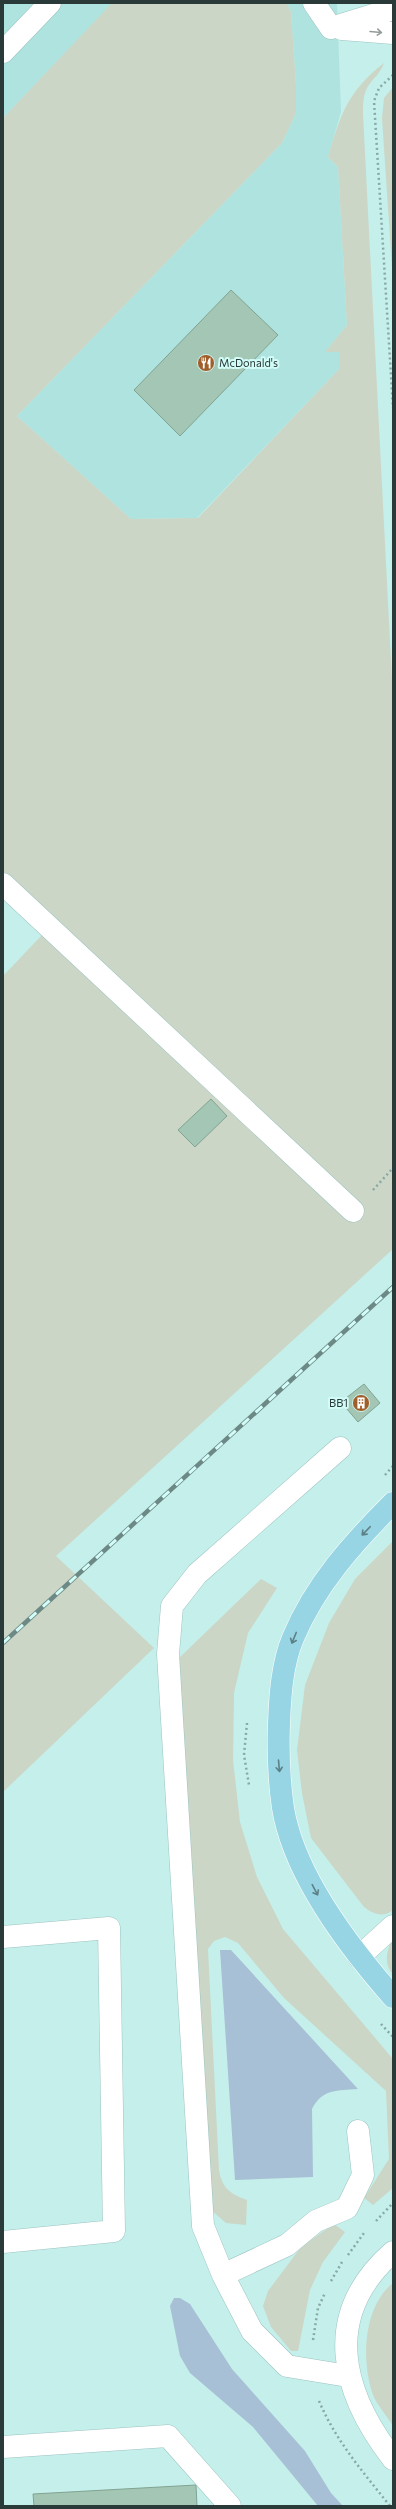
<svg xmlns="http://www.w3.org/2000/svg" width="396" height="2509" viewBox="0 0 396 2509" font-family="Commissioner,sans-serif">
  <rect width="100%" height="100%" fill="#c5efeb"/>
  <path fill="#afe3df" d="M 3,3 L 113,3 L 3,118 Z
    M 287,3 L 337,3 L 341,112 L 328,157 L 338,167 L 347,325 L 326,351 L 339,352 L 339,369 L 197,518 L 131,519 L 17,416 L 282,143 L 296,113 L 296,85 L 291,12 Z"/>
  <path fill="#cbd6c6" d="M 112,3 L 287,3 L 291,12 L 296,85 L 296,113 L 282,143 L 17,416 L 131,519 L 198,518 L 339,369 L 339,352 L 325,352 L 347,325 L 338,167 L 328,157 C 341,114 347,92 384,63 C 381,73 372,79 367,88 C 363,96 363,105 363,114 L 393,700 L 393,1249 L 56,1556 L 154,1648 L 3,1792 L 3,976 L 42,935 L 3,898 L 3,118 Z
    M 393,87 L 393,283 L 382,118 L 384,98 Z
    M 393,1541 L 393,1910 C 383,1918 373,1914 364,1907 L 311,1838 L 302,1793 L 297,1750 L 305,1685 L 329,1623 L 355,1579 Z
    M 261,1579 L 277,1588 L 248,1633 L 234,1693 L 233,1760 L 240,1822 L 257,1877 L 283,1929 L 393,2059 L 393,2188 L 373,2205 L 364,2198 L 389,2159 L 386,2091 L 284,1998 L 238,1943 L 225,1937 L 214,1941 L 208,1949 L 219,2170 C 222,2188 230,2194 247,2200 L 246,2225 L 226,2223 L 211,2210 L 177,1660 Z
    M 393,1938 L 393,1974 C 383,1964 387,1949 393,1938 Z
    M 334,2224 L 345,2232 L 323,2262 L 310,2290 L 298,2351 L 291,2351 L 271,2327 L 263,2306 L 268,2291 L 301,2247 Z
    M 393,2283 L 393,2426 C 387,2416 377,2405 373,2395 C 361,2361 363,2307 393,2283 Z"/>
  <path fill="#a7c0d6" d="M 220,1950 L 231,1950 L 358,2089 C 337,2091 323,2088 312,2109 L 313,2177 L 235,2180 Z
    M 174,2298 L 180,2298 L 190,2304 L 232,2369 L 305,2451 L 331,2493 L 343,2506 L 318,2506 L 253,2427 L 190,2373 L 180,2356 L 170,2306 Z"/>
  <path fill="#a4c6b5" stroke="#82a392" d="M 231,290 L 278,335 L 180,436 L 134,390 Z
    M 211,1099 L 227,1116 L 195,1147 L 178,1130 Z
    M 364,1384 L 380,1403 L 358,1422 L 341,1402 Z
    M 196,2485 L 197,2506 L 34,2506 L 33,2494 Z"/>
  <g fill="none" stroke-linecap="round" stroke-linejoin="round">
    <g stroke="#9cc4c1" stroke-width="23">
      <path id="minor" d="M 314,3 L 331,28
        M 331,28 L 393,9
        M 342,29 L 393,33
        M 3,52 L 50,3
        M 3,884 L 353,1211
        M 340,1448 L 197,1574 L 172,1606 L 168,1654 L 203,2226 L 223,2275 L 252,2331 L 287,2366 L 348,2376
        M 3,1937 L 109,1928 L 114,2231 L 3,2242
        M 359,1957 L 393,1926
        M 393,2252 C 321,2315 341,2392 393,2459
        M 223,2275 L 287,2245 L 316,2221 L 347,2208 L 363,2175 L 358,2131
        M 3,2447 L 168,2436 L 230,2506"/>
    </g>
    <g stroke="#fff" stroke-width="23">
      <path id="major" d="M 393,1503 C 353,1543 315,1585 293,1638 C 282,1664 280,1696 279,1724 C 278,1752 279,1781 283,1808 C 294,1875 349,1947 393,1997"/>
    </g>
    <path stroke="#88a8a5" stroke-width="2.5" stroke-dasharray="2 3" stroke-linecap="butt" d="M 393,75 L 379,88 L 374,101 L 393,408
      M 373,1190 L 393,1168
      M 385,1475 L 393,1466
      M 247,1723 L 244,1755 L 249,1785
      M 381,2024 L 393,2037
      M 376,2221 L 393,2203
      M 348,2255 L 364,2233
      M 331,2281 L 342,2262
      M 313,2340 L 318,2308 L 325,2293
      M 319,2401 C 336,2441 363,2472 390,2506"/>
    <use href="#minor" stroke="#fff" stroke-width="22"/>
    <use href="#major" stroke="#98d5e4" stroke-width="22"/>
    <g stroke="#6d8986" stroke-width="4.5">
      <path id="rail" d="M 3,1643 L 393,1287"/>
    </g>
    <use href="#rail" stroke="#d2fcf8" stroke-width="3" stroke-dasharray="9" stroke-linecap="butt"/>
  </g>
  <defs><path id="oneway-shaft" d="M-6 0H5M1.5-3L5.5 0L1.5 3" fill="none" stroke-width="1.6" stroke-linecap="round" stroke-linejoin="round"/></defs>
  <use stroke="#949c9c" href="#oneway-shaft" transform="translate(376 32) rotate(5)"/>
  <g stroke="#5b8085">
    <use href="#oneway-shaft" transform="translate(366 1531) rotate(134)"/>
    <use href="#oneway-shaft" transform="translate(294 1638) rotate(112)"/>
    <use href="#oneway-shaft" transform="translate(279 1766) rotate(85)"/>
    <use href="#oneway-shaft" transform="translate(315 1890) rotate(62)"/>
  </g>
  <defs>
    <g id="restaurant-disc" transform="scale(0.9)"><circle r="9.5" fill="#a05e2a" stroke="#d2fcf8"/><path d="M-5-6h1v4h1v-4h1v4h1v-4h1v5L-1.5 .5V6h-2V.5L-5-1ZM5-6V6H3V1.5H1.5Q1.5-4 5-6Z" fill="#fff"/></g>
    <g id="building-disc" transform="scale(0.9)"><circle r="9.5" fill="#a05e2a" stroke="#d2fcf8"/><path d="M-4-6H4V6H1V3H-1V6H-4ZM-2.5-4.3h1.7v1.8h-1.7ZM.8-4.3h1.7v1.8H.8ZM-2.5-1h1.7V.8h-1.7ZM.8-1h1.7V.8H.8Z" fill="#fff"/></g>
  </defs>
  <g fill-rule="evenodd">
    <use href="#restaurant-disc" x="206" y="363"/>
    <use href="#building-disc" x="361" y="1403"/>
  </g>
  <g text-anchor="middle" stroke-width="4" stroke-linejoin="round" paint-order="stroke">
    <g font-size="11" fill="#293a38" stroke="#d2fcf8" text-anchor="start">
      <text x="219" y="367">McDonald's</text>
      <text x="348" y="1407" text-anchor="end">BB1</text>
    </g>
  </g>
  <rect width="396" height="2509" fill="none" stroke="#293a38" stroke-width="8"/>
</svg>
